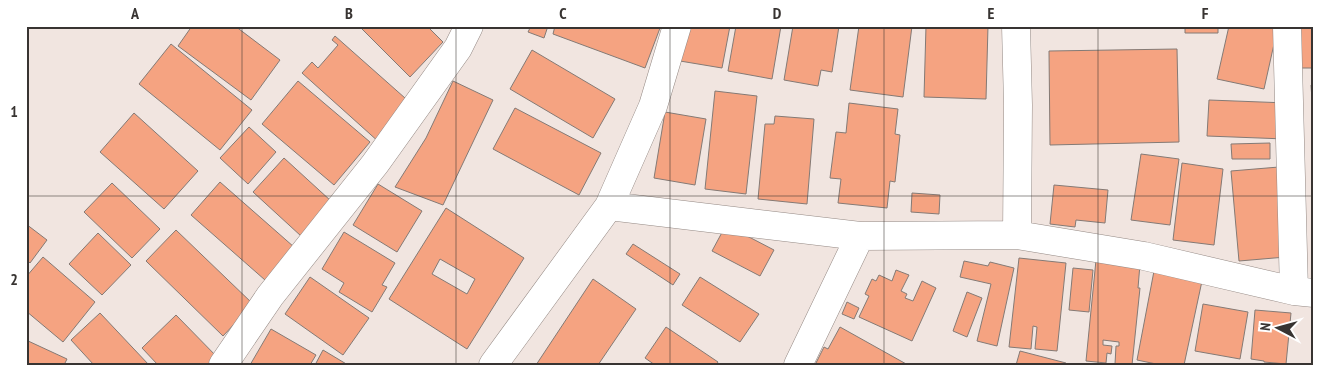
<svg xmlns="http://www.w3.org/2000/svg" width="1340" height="391" viewBox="0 0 1340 391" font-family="'PT Sans Narrow',sans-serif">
  <rect width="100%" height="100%" fill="#f1e5e0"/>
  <path fill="#f5a381" stroke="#847a75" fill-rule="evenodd" d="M 192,26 L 235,26 L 280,60 L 251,100 L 178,46 Z
    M 363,26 L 427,26 L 443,42 L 410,77 L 361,28 Z
    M 531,26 L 548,26 L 544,38 L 528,32 Z
    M 555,26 L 656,26 L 660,28 L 645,68 L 553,34 Z
    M 686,26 L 730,26 L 722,68 L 680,61 Z
    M 736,26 L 781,26 L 772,79 L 728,71 Z
    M 793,26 L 839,26 L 832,72 L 821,70 L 818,86 L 784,80 Z
    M 859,26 L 912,26 L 903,97 L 850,90 Z
    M 926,26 L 988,26 L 986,99 L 924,97 Z
    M 1185,26 L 1218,26 L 1218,33 L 1185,33 Z
    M 1229,26 L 1278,26 L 1264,89 L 1217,79 Z
    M 1295,26 L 1314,26 L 1314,68 L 1296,68 Z
    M 335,36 L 414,106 L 380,143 L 302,73 L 312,62 L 318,68 L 338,45 L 332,40 Z
    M 171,44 L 252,110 L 220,150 L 139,84 Z
    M 1177,49 L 1179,142 L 1050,145 L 1049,51 Z
    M 532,50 L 615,99 L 593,138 L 510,89 Z
    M 298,81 L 370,142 L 334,185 L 262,124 Z
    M 453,81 L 493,100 L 443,205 L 395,187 L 426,138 Z
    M 1311,85 L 1314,85 L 1314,130 Z
    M 715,91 L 757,96 L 746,194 L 705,189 Z
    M 1209,100 L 1287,103 L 1285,139 L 1207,136 Z
    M 849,103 L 898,109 L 895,134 L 900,135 L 895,182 L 890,181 L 887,208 L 838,203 L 841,179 L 830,178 L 836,132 L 846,133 Z
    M 515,108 L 601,153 L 579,195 L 493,149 Z
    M 665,112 L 706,119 L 695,185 L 654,178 Z
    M 134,113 L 198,171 L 164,209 L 100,152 Z
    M 775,116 L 814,119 L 807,204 L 758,199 L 765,124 L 774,124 Z
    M 249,127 L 276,152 L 248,184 L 220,158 Z
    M 1270,143 L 1270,159 L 1232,159 L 1231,144 Z
    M 1141,154 L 1179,159 L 1170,225 L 1131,220 Z
    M 284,158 L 331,201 L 301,236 L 253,192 Z
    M 1182,163 L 1223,169 L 1214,245 L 1173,240 Z
    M 1279,167 L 1286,257 L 1239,261 L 1231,171 Z
    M 220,182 L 294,247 L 265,280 L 191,215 Z
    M 112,183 L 160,229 L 132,258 L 84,212 Z
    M 378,184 L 422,211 L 397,252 L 353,225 Z
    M 1054,185 L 1108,190 L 1105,223 L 1076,220 L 1075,227 L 1050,224 Z
    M 912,193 L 940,195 L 939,214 L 911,212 Z
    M 446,208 L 524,258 L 467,349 L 389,299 ZM 440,259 L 475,279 L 467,294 L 432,274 Z
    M 26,224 L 47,240 L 30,263 L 26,259 Z
    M 726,225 L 774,250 L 760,276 L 712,251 Z
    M 176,230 L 253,304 L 223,336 L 146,261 Z
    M 344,232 L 395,263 L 382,285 L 387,287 L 372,312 L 339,292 L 344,283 L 322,269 Z
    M 98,233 L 131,265 L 102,295 L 69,264 Z
    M 633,244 L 680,274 L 673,285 L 626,254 Z
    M 43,257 L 95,302 L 63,342 L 26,311 L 26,277 Z
    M 1019,258 L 1066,263 L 1057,351 L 1035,349 L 1037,327 L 1033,326 L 1031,349 L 1009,347 Z
    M 1096,260 L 1140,264 L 1138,288 L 1140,288 L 1132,365 L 1115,364 L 1116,346 L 1119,346 L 1119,342 L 1103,340 L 1103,345 L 1112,346 L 1111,354 L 1107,353 L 1106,363 L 1086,361 Z
    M 964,261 L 988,266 L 990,262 L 1014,268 L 997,346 L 977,341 L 991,284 L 960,277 Z
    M 1073,268 L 1093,270 L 1089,312 L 1069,310 Z
    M 896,270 L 909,275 L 901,291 L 907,294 L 905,298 L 913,301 L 922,281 L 936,288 L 912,341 L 859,317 L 869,296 L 865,294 L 872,279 L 876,281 L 879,275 L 892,281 Z
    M 1154,271 L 1202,281 L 1184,365 L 1161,365 L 1137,360 Z
    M 310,277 L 369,318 L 343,355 L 285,314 Z
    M 700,277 L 759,314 L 740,342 L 682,305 Z
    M 593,279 L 636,309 L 598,365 L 536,365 Z
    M 967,292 L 982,298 L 967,337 L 953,331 Z
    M 847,302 L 859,308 L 854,319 L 842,314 Z
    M 1203,304 L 1248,312 L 1240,359 L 1195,351 Z
    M 1255,310 L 1291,313 L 1286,364 L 1264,362 L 1264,361 L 1251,359 Z
    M 100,313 L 149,365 L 94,365 L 71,340 Z
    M 176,315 L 221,361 L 217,365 L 158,365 L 142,348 Z
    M 666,327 L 718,362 L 716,365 L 655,365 L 645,358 Z
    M 840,327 L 908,365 L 815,365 L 824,347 L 828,349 Z
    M 271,329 L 316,355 L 310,365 L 250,365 Z
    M 26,340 L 67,359 L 64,365 L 26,365 Z
    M 323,350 L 348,365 L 315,365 Z
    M 1020,351 L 1066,363 L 1065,365 L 1016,365 Z"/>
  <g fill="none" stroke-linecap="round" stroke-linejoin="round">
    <g stroke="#948984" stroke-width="29">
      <path id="minor" d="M 1016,26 L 1018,105 L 1017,235
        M 1287,26 L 1294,291
        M 609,206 L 860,236 L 1017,235 L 1144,256 L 1294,291 L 1314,293
        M 223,365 L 270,296 L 375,164 L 458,48 L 469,26
        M 493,365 L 609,206 L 653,106 L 677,26
        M 798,365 L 860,236"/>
    </g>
    <use href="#minor" stroke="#fff" stroke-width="28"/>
  </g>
  <path fill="none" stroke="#383432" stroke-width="1" stroke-opacity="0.55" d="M 242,26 L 242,365M 456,26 L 456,365M 670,26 L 670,365M 884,26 L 884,365M 1098,26 L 1098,365M 26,196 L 1314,196"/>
  <rect width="1340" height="391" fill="none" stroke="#ffffff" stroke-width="55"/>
  <g transform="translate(1278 328) rotate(276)" stroke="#ffffff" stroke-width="4" paint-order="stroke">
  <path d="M0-4L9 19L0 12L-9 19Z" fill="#383432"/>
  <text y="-8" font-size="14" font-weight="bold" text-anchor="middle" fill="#383432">N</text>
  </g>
  <rect x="28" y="28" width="1284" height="336" fill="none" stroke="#383432" stroke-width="2"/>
  <g font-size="16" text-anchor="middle" font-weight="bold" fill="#383432">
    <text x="135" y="19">A</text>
    <text x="349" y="19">B</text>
    <text x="563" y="19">C</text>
    <text x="777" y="19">D</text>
    <text x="991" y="19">E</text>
    <text x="1205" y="19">F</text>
    <text x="14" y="117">1</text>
    <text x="14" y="285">2</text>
  </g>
</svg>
